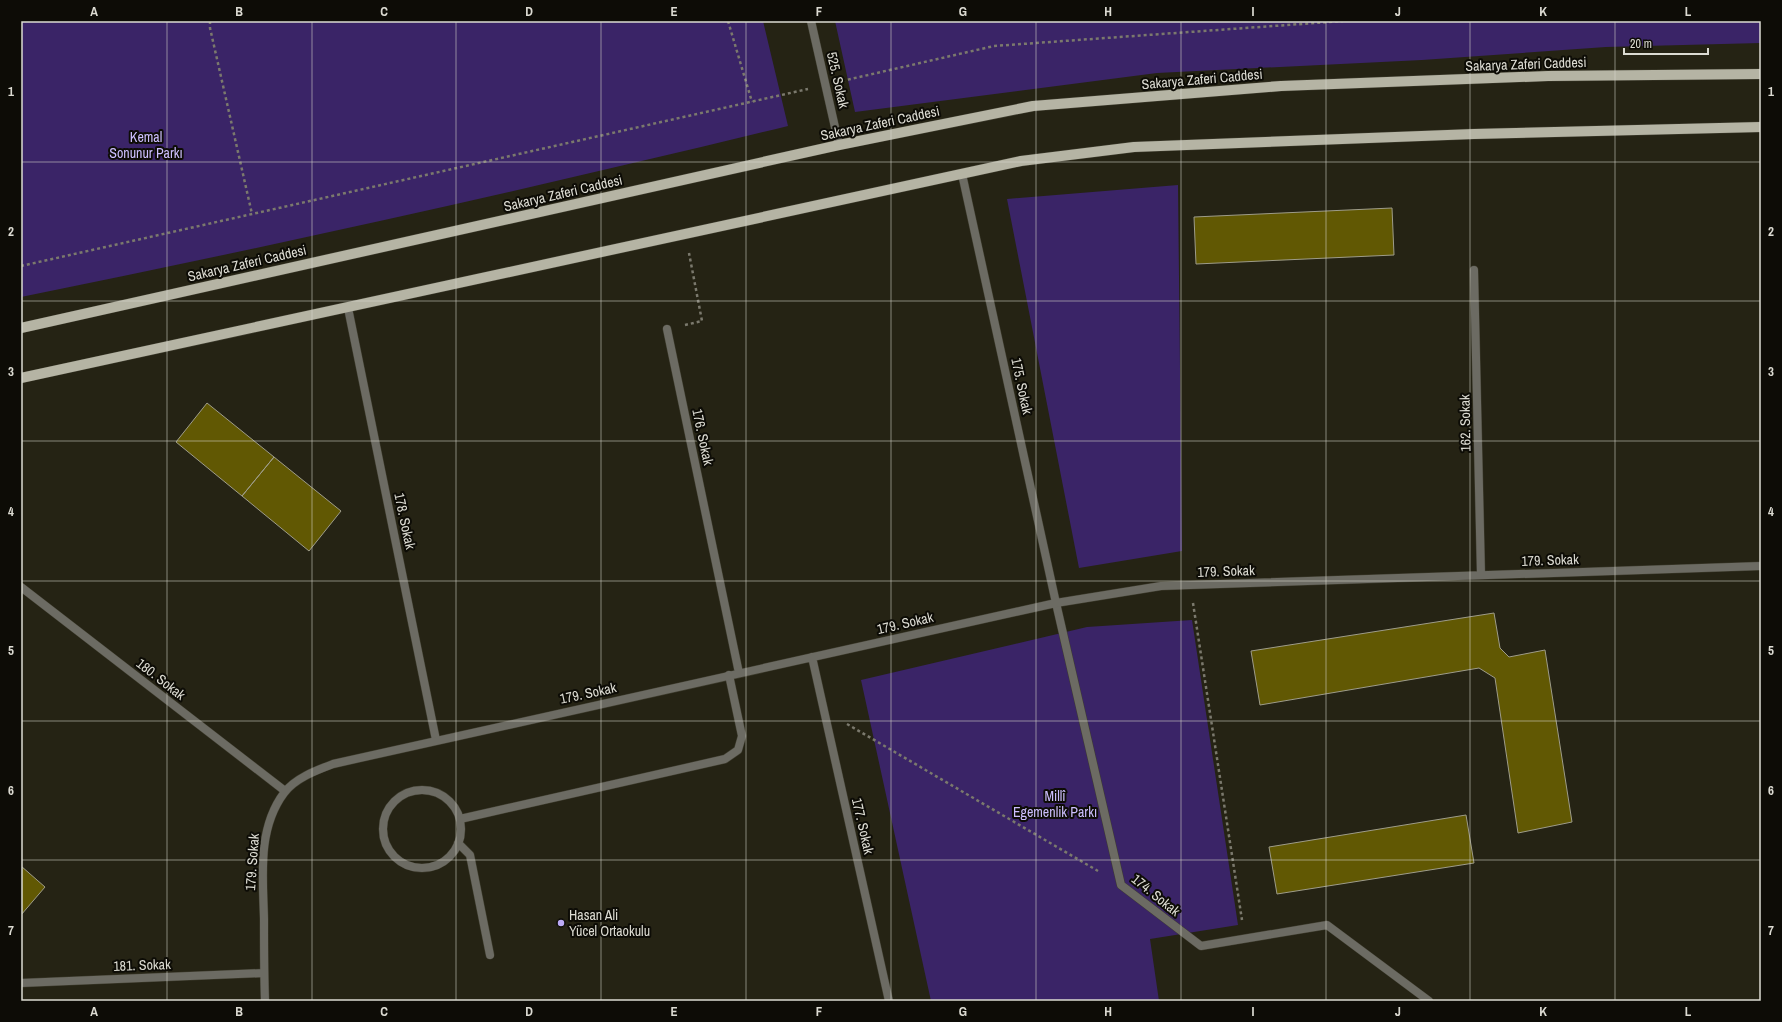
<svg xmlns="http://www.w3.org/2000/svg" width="1782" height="1022" viewBox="0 0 1782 1022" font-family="'Archivo Narrow',sans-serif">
  <rect width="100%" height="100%" fill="#252314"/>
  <path fill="#3a2467" d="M 21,21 L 763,21 L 788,126 C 534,188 278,245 21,297 Z
    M 835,21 L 1761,21 L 1761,43 L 1606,47 L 1422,60 L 1157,73 L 855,112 Z
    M 1178,185 L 1182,551 L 1079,568 L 1007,199 Z
    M 1192,620 L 1238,925 L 1150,939 L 1159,1001 L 931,1001 L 861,680 L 1087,627 Z"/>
  <path fill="#615803" stroke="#9e9c8a" d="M 1392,208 L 1394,255 L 1196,264 L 1194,217 Z
    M 207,403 L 274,457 L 242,496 L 176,442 Z
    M 274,457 L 341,511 L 309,551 L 242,496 Z
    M 1494,613 L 1500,648 L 1509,657 L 1545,650 L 1572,822 L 1518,833 L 1495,678 L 1479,668 L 1260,705 L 1251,651 Z
    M 1466,815 L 1474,863 L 1277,894 L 1269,847 Z
    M 21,866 L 45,887 L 21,915 Z"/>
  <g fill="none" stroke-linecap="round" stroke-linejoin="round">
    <g stroke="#3f3d2f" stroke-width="9">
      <path id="service" d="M383 829a39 39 0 1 1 78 0a39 39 0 1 1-78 0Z
        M 460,819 L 725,759 L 738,750 L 742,736 L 729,675
        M 458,843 L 470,855 L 490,955"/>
    </g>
    <g stroke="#3f3d2f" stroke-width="9">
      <path id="pedestrian" d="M 348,308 L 436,740
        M 1056,603 L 1121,885 L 1201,946 L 1327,925 L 1429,1001"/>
    </g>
    <g stroke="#3f3d2f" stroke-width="9">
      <path id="minor" d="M 811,21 L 839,145
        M 962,174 L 1056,603
        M 1474,270 L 1481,575
        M 667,329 L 739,673
        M 21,587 L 285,791
        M 812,657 L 889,1001
        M 21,983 L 264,973
        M 265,1001 C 264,974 264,946 264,919 C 263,877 257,829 284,793 C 295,778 317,770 333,764 L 1056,603 L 1161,586 L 1761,566"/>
    </g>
    <g stroke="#3f3d2f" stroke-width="11">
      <path id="primary" d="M 21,328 L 839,145 L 1033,106 L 1281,86 L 1548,76 L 1761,74
        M 21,378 L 1021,161 L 1134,147 L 1474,134 L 1761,127"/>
    </g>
    <path stroke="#7b796d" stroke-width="2.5" stroke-dasharray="3 3" stroke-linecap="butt" d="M 210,21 L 210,28 L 252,214
      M 728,21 L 752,102
      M 842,81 L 994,46 L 1343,21
      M 21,266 L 808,89
      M 685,325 L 702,321 L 689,253
      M 1193,603 L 1242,920
      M 847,724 L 1098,871"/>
    <use href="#service" stroke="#6c6b63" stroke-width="8"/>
    <use href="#pedestrian" stroke="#6c6b63" stroke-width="8"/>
    <use href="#minor" stroke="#6c6b63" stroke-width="8"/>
    <use href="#primary" stroke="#b5b4a4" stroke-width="10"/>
  </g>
  <path fill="none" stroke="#dcdbd2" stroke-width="1" stroke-opacity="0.55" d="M 167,21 L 167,1001M 312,21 L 312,1001M 456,21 L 456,1001M 601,21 L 601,1001M 746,21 L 746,1001M 891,21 L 891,1001M 1036,21 L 1036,1001M 1181,21 L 1181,1001M 1326,21 L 1326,1001M 1470,21 L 1470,1001M 1615,21 L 1615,1001M 21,162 L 1761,162M 21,301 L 1761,301M 21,441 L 1761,441M 21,581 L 1761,581M 21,721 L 1761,721M 21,860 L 1761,860"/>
  <circle fill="#bcaaf6" stroke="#0d0c06" stroke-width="1.5" cx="561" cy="923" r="4"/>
  <g text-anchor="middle" stroke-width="4" stroke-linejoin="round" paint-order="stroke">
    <g font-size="14" fill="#dcdbd2" stroke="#0d0c06">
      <text transform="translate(1526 64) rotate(-2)" y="5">Sakarya Zaferi Caddesi</text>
      <text transform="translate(1202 79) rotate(-5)" y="5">Sakarya Zaferi Caddesi</text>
      <text transform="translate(838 80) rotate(77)" y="5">525. Sokak</text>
      <text transform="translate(880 123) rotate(-12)" y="5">Sakarya Zaferi Caddesi</text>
      <text transform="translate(563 193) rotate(-13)" y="5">Sakarya Zaferi Caddesi</text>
      <text transform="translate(247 263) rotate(-13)" y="5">Sakarya Zaferi Caddesi</text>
      <text transform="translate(1022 386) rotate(78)" y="5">175. Sokak</text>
      <text transform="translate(1465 423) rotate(-91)" y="5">162. Sokak</text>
      <text transform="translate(703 437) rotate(78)" y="5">176. Sokak</text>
      <text transform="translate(405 521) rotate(78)" y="5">178. Sokak</text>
      <text transform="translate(1550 560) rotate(-2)" y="5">179. Sokak</text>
      <text transform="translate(1226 571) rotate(-2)" y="5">179. Sokak</text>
      <text transform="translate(905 623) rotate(-13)" y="5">179. Sokak</text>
      <text transform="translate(161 679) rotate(38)" y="5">180. Sokak</text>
      <text transform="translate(588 693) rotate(-12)" y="5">179. Sokak</text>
      <text transform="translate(863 826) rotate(77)" y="5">177. Sokak</text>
      <text transform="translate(252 862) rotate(-86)" y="5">179. Sokak</text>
      <text transform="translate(1156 895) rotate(39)" y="5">174. Sokak</text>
      <text transform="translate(142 965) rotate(-2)" y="5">181. Sokak</text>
    </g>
    <g font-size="14" fill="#cdbffe" stroke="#0d0c06">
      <text x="146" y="142">Kemal<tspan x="146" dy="16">Sonunur Parkı</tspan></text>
      <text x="1055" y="801">Millî<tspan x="1055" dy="16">Egemenlik Parkı</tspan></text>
    </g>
    <g font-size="14" fill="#dcdbd2" stroke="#0d0c06" text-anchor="start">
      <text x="569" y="920">Hasan Ali<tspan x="569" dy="16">Yücel Ortaokulu</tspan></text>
    </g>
  </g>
  <rect width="1782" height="1022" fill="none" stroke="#0d0c06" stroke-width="44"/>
  <path d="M1624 48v6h84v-6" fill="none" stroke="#dcdbd2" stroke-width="2"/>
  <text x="1630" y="48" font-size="12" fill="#dcdbd2" stroke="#0d0c06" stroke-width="3" paint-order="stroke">20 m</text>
  <rect x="22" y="22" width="1738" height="978" fill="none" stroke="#dcdbd2" stroke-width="1.5"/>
  <g font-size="13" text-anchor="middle" font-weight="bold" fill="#dcdbd2">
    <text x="94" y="16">A</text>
    <text x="239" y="16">B</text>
    <text x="384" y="16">C</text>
    <text x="529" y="16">D</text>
    <text x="674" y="16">E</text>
    <text x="819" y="16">F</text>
    <text x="963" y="16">G</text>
    <text x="1108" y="16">H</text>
    <text x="1253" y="16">I</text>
    <text x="1398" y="16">J</text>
    <text x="1543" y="16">K</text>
    <text x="1688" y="16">L</text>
    <text x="11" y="96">1</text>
    <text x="1771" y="96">1</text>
    <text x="11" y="236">2</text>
    <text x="1771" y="236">2</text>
    <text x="11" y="376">3</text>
    <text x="1771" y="376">3</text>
    <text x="11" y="516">4</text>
    <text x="1771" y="516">4</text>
    <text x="11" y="655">5</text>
    <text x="1771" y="655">5</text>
    <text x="11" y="795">6</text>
    <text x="1771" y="795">6</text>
    <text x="11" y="935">7</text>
    <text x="1771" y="935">7</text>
    <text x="94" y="1016">A</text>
    <text x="239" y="1016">B</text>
    <text x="384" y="1016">C</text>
    <text x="529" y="1016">D</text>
    <text x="674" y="1016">E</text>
    <text x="819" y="1016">F</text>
    <text x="963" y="1016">G</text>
    <text x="1108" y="1016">H</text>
    <text x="1253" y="1016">I</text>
    <text x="1398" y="1016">J</text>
    <text x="1543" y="1016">K</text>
    <text x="1688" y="1016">L</text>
  </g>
</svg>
